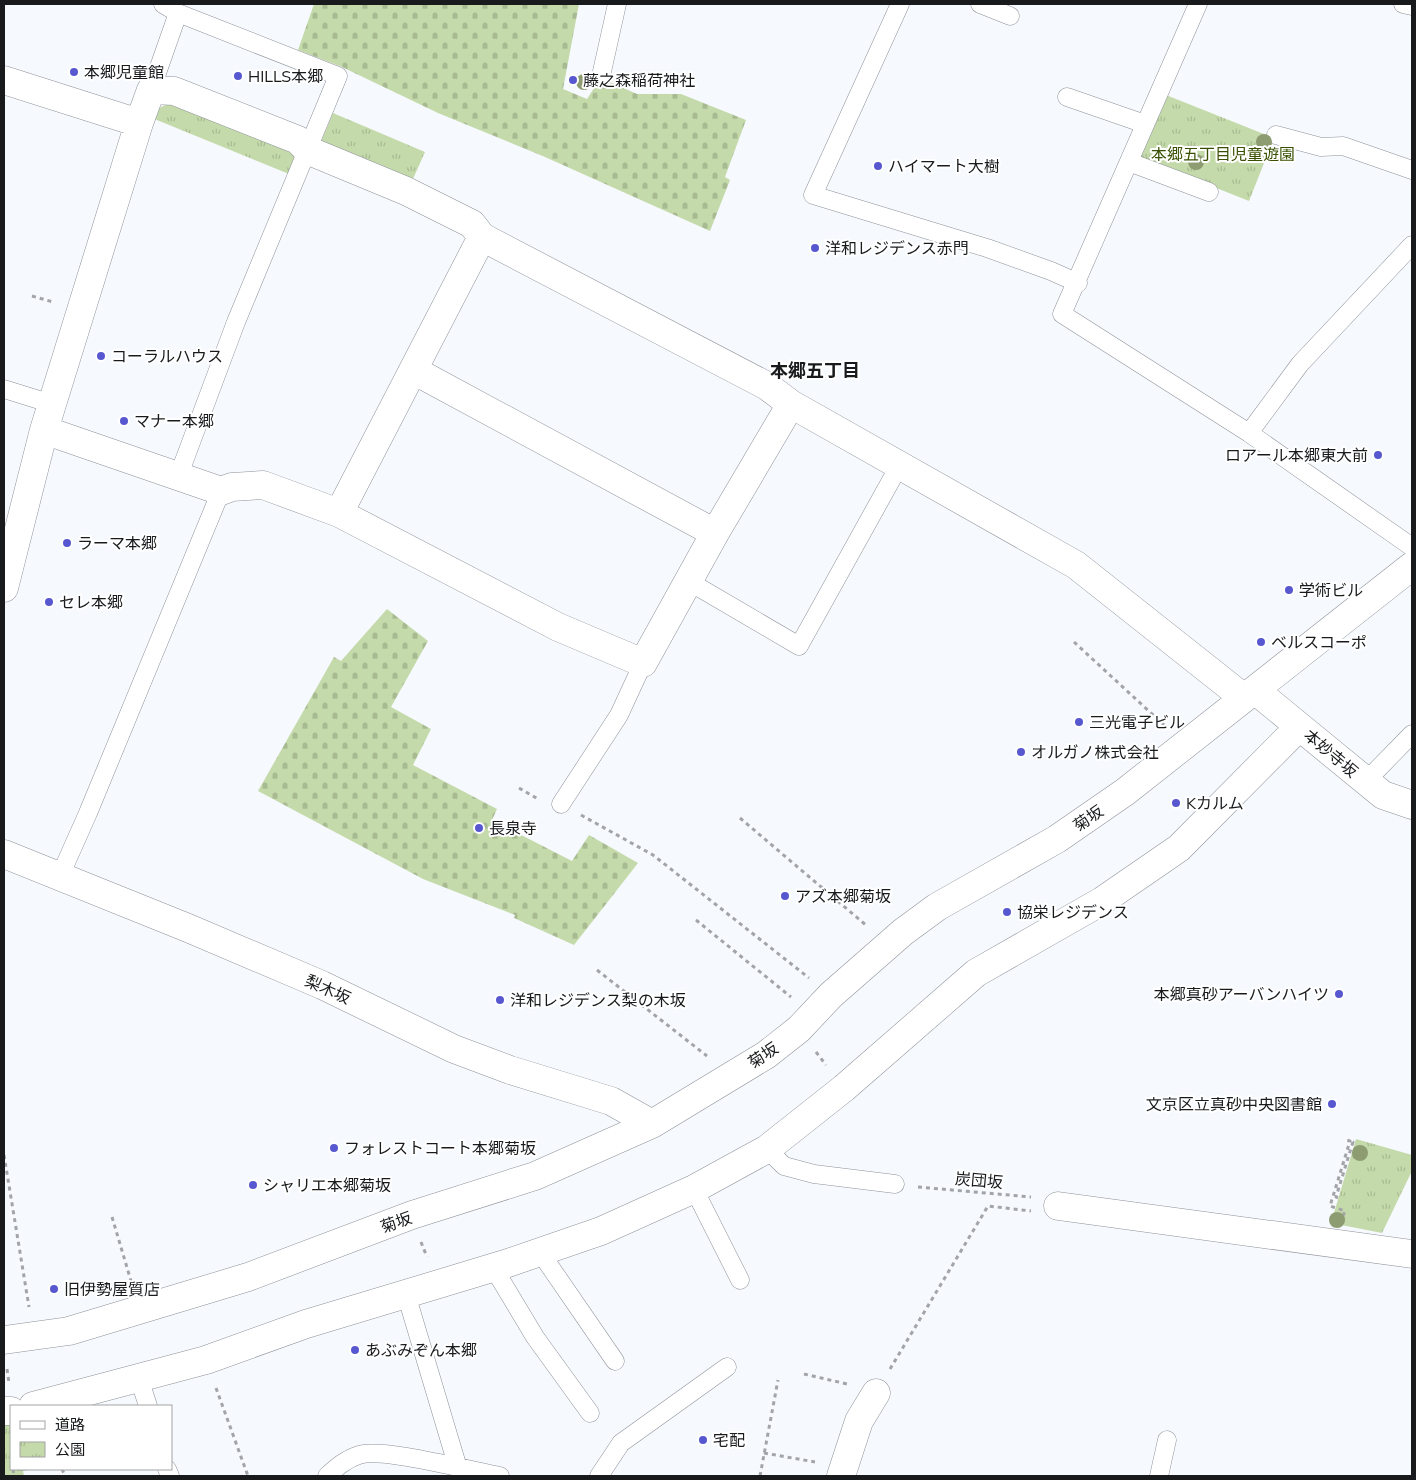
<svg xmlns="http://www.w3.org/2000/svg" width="1416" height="1480" viewBox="0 0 1416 1480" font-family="'Nunito Sans','Noto Sans JP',sans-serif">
  <defs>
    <pattern id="cemetery-stones" width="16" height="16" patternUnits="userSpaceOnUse" patternTransform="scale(1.25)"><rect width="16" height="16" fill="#c5daaa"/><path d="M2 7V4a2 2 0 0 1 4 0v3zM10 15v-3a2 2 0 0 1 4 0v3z" fill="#a8ba92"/></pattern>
    <pattern id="park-tufts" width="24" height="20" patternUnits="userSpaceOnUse" patternTransform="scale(1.25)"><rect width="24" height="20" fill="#c5daaa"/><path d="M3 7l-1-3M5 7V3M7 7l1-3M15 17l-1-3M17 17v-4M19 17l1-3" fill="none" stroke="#a8ba92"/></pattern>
  </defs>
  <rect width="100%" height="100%" fill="#f6f9fe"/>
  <path fill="url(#cemetery-stones)" d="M 314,4 L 579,4 L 563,89 L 587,99 L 598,82 L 610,82 L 637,94 L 681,94 L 746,120 L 725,177 L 730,180 L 710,231 L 545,157 L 438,113 L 342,67 L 298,50 Z
    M 387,609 L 428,641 L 391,707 L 431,729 L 413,765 L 497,809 L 492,820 L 572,861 L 589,835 L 638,863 L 574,945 L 514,918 L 515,915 L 423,879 L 258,791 L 334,657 L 341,661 Z"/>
  <path fill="url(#park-tufts)" d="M 1161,93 L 1274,138 L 1249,201 L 1136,156 Z
    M 176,100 L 292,147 L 296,157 L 289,174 L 152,118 L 155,110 Z
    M 333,113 L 425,152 L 412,181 L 321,142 Z
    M 1356,1139 L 1412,1155 L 1412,1171 L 1382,1233 L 1331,1223 Z
    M 11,1420 L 11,1469 L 32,1469 L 23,1471 L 24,1476 L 4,1476 L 4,1421 Z"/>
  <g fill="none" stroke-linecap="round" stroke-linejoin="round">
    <g stroke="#8e9299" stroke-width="19">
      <path id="lane" d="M 163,4 L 178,13 L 338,76 L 236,322 L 178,477
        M 900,4 L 813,195 L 987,248 L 1051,271 L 1078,283
        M 980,4 L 1010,16
        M 1198,4 L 1062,314 L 1249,433 L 1412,547
        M 1403,4 L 1412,6
        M 601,76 L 617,4
        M 151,90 L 178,13
        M 1067,97 L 1145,124
        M 1276,135 L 1321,147 L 1343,146 L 1412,170
        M 1129,162 L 1209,192
        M 4,389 L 52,404
        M 1249,433 L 1300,364 L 1412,245
        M 688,581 L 799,646 L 899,466
        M 1365,782 L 1412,734
        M 561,804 L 619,715 L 643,663
        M 60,876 L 88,813 L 221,491
        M 767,1149 L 784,1166 L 814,1174 L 895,1184
        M 694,1189 L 740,1280
        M 540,1252 L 615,1361
        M 493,1267 L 535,1337 L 590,1413
        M 406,1294 L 458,1468
        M 139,1378 L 148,1406
        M 167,1469 L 170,1476
        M 327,1476 C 337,1467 346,1459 359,1455 C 382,1447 471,1471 500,1476
        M 599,1476 L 621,1443 L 727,1367
        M 1159,1476 L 1167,1440"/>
    </g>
    <g stroke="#8e9299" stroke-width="29">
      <path id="street" d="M 4,80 L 139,123
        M 413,370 L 715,533
        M 44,430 L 221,491 L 232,487 L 263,485 L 339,513 L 558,627 L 643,663 L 715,533 L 791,404
        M 339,513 L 482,237
        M 4,588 L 44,430 L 139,123 L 151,90 L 174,91 L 298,140 L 307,150 L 406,191 L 472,224 L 482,237 L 767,386 L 791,404 L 1076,565 L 1244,698
        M 1256,691 L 1383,795 L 1412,805
        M 4,854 L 188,928 L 322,985 L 454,1049 L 510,1070 L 611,1101 L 652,1124
        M 1058,1206 L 1412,1254
        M 4,1340 L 69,1331 L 248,1277 L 412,1215 L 535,1176 L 652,1124 L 766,1055 L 799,1029 L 831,995 L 903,932 L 937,907 L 1057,839 L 1125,792 L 1412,566
        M 33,1406 L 206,1360 L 306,1324 L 505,1264 L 601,1231 L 694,1189 L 767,1149 L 844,1088 L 976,973 L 1102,901 L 1179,848 L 1299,727
        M 4,1411 L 11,1411
        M 841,1476 L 859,1421 L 876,1393"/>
    </g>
    <path stroke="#a2a4a8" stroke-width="3" stroke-dasharray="4 4" stroke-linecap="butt" d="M 32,296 L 53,302
      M 1074,642 L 1164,725
      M 519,788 L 538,799
      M 581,815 L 653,855 L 809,978
      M 740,818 L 867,926
      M 696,920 L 791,997
      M 597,970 L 707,1056
      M 816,1052 L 826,1065
      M 4,1155 L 29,1307
      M 918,1187 L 1031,1197
      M 1338,1198 L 1336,1197 L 1353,1142 L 1350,1141
      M 1343,1216 L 1345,1211 L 1330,1206 L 1350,1141 L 1346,1140
      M 112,1217 L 131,1281
      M 421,1242 L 427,1257
      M 7,1369 L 9,1383
      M 890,1369 L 988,1206 L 1031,1211
      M 804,1374 L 847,1384
      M 216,1388 L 248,1476
      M 764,1453 L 815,1462
      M 13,1469 L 14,1476
      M 62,1469 L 65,1476
      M 760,1476 L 778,1380"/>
    <use href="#lane" stroke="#fff" stroke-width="18"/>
    <use href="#street" stroke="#fff" stroke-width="28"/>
  </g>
  <g fill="#8e9c72">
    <circle cx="584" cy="82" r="8"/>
    <circle cx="1264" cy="142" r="8"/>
    <circle cx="1196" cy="162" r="8"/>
    <circle cx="1360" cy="1153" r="8"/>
    <circle cx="1337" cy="1220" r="8"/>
  </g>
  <g fill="#5757cf" stroke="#fff" stroke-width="2">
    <circle cx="74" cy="72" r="5"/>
    <circle cx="238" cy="76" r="5"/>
    <circle cx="573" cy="80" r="5"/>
    <circle cx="878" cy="166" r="5"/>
    <circle cx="815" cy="248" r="5"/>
    <circle cx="101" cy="356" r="5"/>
    <circle cx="124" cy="421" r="5"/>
    <circle cx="1378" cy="455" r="5"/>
    <circle cx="67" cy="543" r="5"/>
    <circle cx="1289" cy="590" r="5"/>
    <circle cx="49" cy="602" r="5"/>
    <circle cx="1261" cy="642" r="5"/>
    <circle cx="1079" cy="722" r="5"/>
    <circle cx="1021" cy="752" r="5"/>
    <circle cx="1176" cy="803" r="5"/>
    <circle cx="479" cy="828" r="5"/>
    <circle cx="785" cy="896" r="5"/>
    <circle cx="1007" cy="912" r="5"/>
    <circle cx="1339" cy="994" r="5"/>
    <circle cx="500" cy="1000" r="5"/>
    <circle cx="1332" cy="1104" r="5"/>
    <circle cx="334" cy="1148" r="5"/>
    <circle cx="253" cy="1185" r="5"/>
    <circle cx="54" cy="1289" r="5"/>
    <circle cx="355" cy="1350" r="5"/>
    <circle cx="703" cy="1440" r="5"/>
  </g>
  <g text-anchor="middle" stroke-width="4" stroke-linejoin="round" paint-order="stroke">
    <g font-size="16" fill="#181a1c" stroke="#fff" text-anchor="start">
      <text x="84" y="78">本郷児童館</text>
      <text x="248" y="82">HILLS本郷</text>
      <text x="583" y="86">藤之森稲荷神社</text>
      <text x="888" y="172">ハイマート大樹</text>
      <text x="825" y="254">洋和レジデンス赤門</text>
      <text x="111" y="362">コーラルハウス</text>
      <text x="134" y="427">マナー本郷</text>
      <text x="1368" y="461" text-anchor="end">ロアール本郷東大前</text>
      <text x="77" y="549">ラーマ本郷</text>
      <text x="1299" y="596">学術ビル</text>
      <text x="59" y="608">セレ本郷</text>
      <text x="1271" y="648">ベルスコーポ</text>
      <text x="1089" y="728">三光電子ビル</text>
      <text x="1031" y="758">オルガノ株式会社</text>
      <text x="1186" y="809">Kカルム</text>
      <text x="489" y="834">長泉寺</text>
      <text x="795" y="902">アズ本郷菊坂</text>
      <text x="1017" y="918">協栄レジデンス</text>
      <text x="1329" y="1000" text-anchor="end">本郷真砂アーバンハイツ</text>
      <text x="510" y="1006">洋和レジデンス梨の木坂</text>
      <text x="1322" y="1110" text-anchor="end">文京区立真砂中央図書館</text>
      <text x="344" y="1154">フォレストコート本郷菊坂</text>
      <text x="263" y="1191">シャリエ本郷菊坂</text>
      <text x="64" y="1295">旧伊勢屋質店</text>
      <text x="365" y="1356">あぶみぞん本郷</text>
      <text x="713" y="1446">宅配</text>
    </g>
    <g font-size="16" fill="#385000" stroke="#fff">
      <text x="1223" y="160">本郷五丁目児童遊園</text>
    </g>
    <g font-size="16" fill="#181a1c" stroke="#fff">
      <text transform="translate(1331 753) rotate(40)" y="6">本妙寺坂</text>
      <text transform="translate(1088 818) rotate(-35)" y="6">菊坂</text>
      <text transform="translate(328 989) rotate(24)" y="6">梨木坂</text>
      <text transform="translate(763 1055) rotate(-34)" y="6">菊坂</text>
      <text transform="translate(979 1180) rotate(5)" y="6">炭団坂</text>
      <text transform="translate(396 1222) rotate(-20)" y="6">菊坂</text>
    </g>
    <g font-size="18" font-weight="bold" fill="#181a1c" stroke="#fff">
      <text x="815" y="377">本郷五丁目</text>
    </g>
  </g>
  <rect width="1416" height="1480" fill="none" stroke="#181a1c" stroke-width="10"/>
  <rect x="10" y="1405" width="162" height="65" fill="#ffffff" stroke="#a3a3a4"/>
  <rect x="20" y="1421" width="25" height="8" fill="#ffffff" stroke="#a3a3a4"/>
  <text x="55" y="1430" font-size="15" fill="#181a1c">道路</text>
  <rect x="20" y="1442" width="25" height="15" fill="url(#park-tufts)" stroke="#a3a3a4"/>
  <text x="55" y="1455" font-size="15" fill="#181a1c">公園</text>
</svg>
